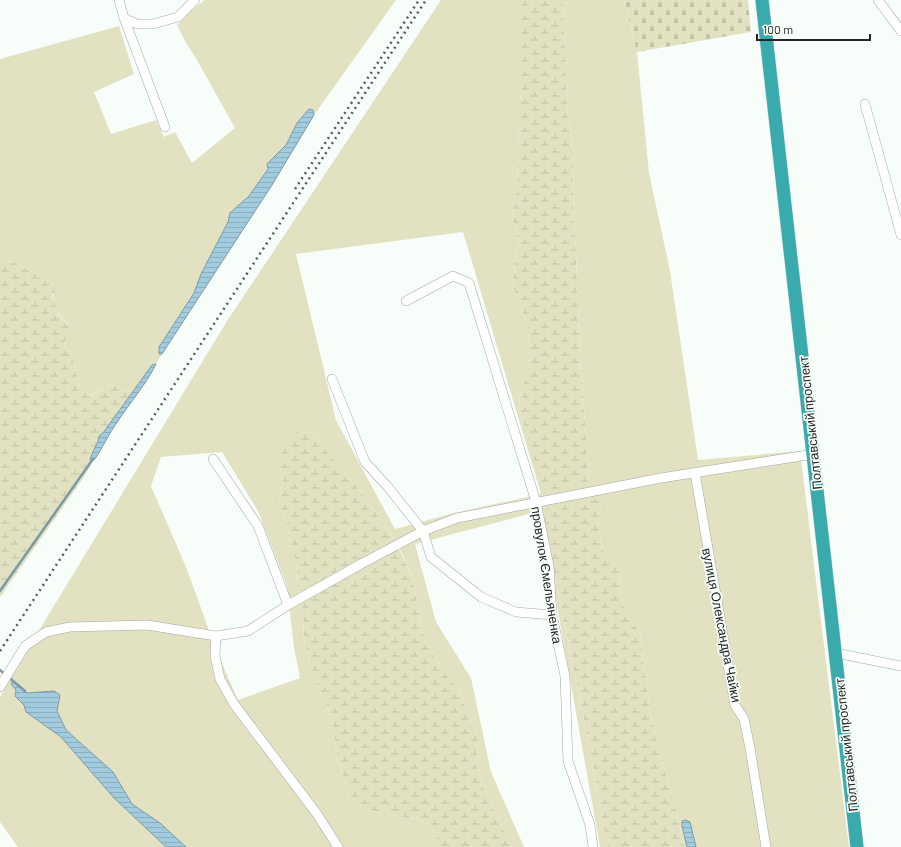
<svg xmlns="http://www.w3.org/2000/svg" width="901" height="847" viewBox="0 0 901 847" font-family="Barlow,sans-serif">
  <defs>
    <pattern id="wetland-marsh" width="20" height="14" patternUnits="userSpaceOnUse"><rect width="20" height="14" fill="#e2e2c2"/><path d="M1 5h8M5 5V1M11 12h8M15 12V8" fill="none" stroke="#c2c2a7"/></pattern>
    <pattern id="cemetery-stones" width="16" height="16" patternUnits="userSpaceOnUse"><rect width="16" height="16" fill="#e2e2c2"/><path d="M2 7V4a2 2 0 0 1 4 0v3zM10 15v-3a2 2 0 0 1 4 0v3z" fill="#c2c2a7"/></pattern>
    <pattern id="water-rules" width="6" height="5" patternUnits="userSpaceOnUse"><rect width="6" height="5" fill="#a2ccdd"/><path d="M0 2.5h6" fill="none" stroke="#8bafbe"/></pattern>
  </defs>
  <rect width="100%" height="100%" fill="#f7fefa"/>
  <path fill="#e2e2c2" fill-rule="evenodd" d="M 205,0 L 396,0 L 314,115 L 313,110 L 297,123 L 286,145 L 267,164 L 268,168 L 249,196 L 230,213 L 228,222 L 201,274 L 194,293 L 159,347 L 159,353 L 162,354 L 156,364 L 152,365 L 133,392 L 124,391 L 112,385 L 88,396 L 80,386 L 75,368 L 74,358 L 64,345 L 67,324 C 56,311 51,302 54,284 L 35,273 L 0,256 L 0,59 L 119,26 L 134,74 L 94,92 L 111,134 L 156,120 L 164,137 L 175,132 L 192,163 L 235,128 L 197,60 L 185,41 L 177,25 L 191,10 Z
    M 441,0 L 522,0 L 522,87 L 518,114 L 519,156 L 513,220 L 519,244 L 515,264 L 513,287 L 527,324 L 531,357 L 526,378 L 520,395 L 519,408 L 543,486 L 588,481 L 589,473 L 580,358 L 576,253 L 574,225 L 573,155 L 567,106 L 563,0 L 624,0 L 637,52 L 649,173 L 670,271 L 698,460 L 800,451 L 849,847 L 696,847 L 690,822 L 682,821 L 682,826 L 687,847 L 685,847 L 673,799 L 658,748 L 650,712 L 640,633 L 626,612 L 620,591 L 619,571 L 602,549 L 598,521 L 601,503 L 542,510 L 596,781 L 604,830 L 608,847 L 600,847 L 540,511 L 415,544 L 436,622 L 471,678 L 491,772 L 524,847 L 511,847 L 485,790 L 477,767 L 478,735 L 467,714 L 460,690 L 446,674 L 426,643 L 420,621 L 413,578 L 401,551 L 391,534 L 355,484 L 312,433 L 297,432 L 279,465 L 283,481 L 278,505 L 286,520 L 290,541 L 296,562 L 297,574 L 296,581 L 303,613 L 304,641 L 315,681 L 332,717 L 337,757 L 349,794 L 359,807 L 383,814 L 421,820 L 431,825 L 438,842 L 438,847 L 186,847 L 160,823 L 132,804 L 113,772 L 66,730 L 57,711 L 54,691 L 27,693 L 13,681 L 16,691 L 15,696 L 48,727 L 61,737 L 114,798 L 166,847 L 18,847 L 0,822 L 0,697 L 18,665 L 227,321 ZM 463,232 L 541,494 L 454,513 L 395,529 L 336,420 L 296,254 ZM 222,452 L 258,511 L 287,586 L 294,648 L 300,678 L 238,700 L 217,652 L 186,567 L 151,486 L 161,457 Z"/>
  <path fill="url(#wetland-marsh)" d="M 522,0 L 563,0 L 567,106 L 573,155 L 574,225 L 576,253 L 580,358 L 589,473 L 588,481 L 569,487 L 548,491 L 543,486 L 537,469 L 519,408 L 520,395 L 526,378 L 531,357 L 527,324 L 513,287 L 515,264 L 519,244 L 513,220 L 519,156 L 518,114 L 522,87 Z
    M 0,256 L 35,273 L 54,284 L 55,291 L 52,295 L 58,313 L 70,329 L 65,340 L 64,345 L 74,358 L 75,368 L 80,386 L 89,396 L 112,385 L 124,391 L 133,392 L 103,433 L 99,436 L 98,444 L 91,454 L 90,460 L 91,465 L 84,477 L 0,597 Z
    M 297,432 L 312,433 L 355,484 L 391,534 L 404,559 L 413,578 L 420,621 L 426,643 L 446,674 L 460,690 L 467,714 L 478,735 L 477,767 L 485,790 L 511,847 L 438,847 L 438,842 L 431,825 L 421,820 L 383,814 L 359,807 L 349,794 L 337,757 L 332,717 L 315,681 L 304,641 L 303,613 L 296,581 L 297,574 L 296,562 L 290,541 L 286,520 L 278,505 L 283,481 L 279,465 L 285,442 Z
    M 599,498 L 601,503 L 598,521 L 602,549 L 619,571 L 620,591 L 626,612 L 640,633 L 650,712 L 658,748 L 673,799 L 685,847 L 608,847 L 604,830 L 596,781 L 542,510 Z"/>
  <path fill="url(#cemetery-stones)" d="M 624,0 L 748,0 L 751,32 L 637,52 Z"/>
  <path fill="url(#water-rules)" stroke="#7c9aa6" d="M 309,109 L 313,110 L 314,115 L 272,185 L 162,354 L 159,354 L 159,347 L 194,293 L 201,274 L 228,222 L 230,213 L 249,196 L 268,169 L 267,164 L 286,145 L 297,123 Z
    M 156,364 C 147,383 129,404 118,421 C 109,433 103,447 95,459 L 90,460 C 92,450 98,446 99,436 L 103,433 L 152,365 Z
    M 13,681 L 27,693 L 54,691 L 60,695 L 57,711 L 66,730 L 113,772 L 132,804 L 160,823 L 186,847 L 166,847 L 114,798 L 61,737 L 26,712 L 24,705 L 15,696 L 16,690 L 11,684 Z
    M 685,820 L 690,822 L 696,847 L 687,847 L 682,826 L 682,821 Z"/>
  <g fill="none" stroke-linecap="round" stroke-linejoin="round">
    <path stroke="#7c9aa6" stroke-width="2.5" d="M 0,591 L 93,459
      M 0,670 L 25,691"/>
    <g stroke="#a2a8a5" stroke-width="10">
      <path id="minor" d="M 119,0 L 124,18 L 165,127
        M 878,0 L 901,31
        M 124,18 L 137,24 L 153,24 L 178,17 L 195,0
        M 865,104 L 901,235
        M 406,301 L 453,276 L 469,283 L 536,502 L 549,566 L 552,615 L 565,676 L 568,761 L 590,825 L 593,847
        M 332,379 L 365,462 L 387,486 L 423,531 L 431,557 L 481,597 L 516,612 L 552,615
        M 213,459 L 258,526 L 288,605
        M 695,473 L 735,705 L 744,719 L 750,748 L 766,847
        M 836,653 L 901,666
        M 0,687 L 25,646 L 46,632 L 70,627 L 147,625 L 216,636
        M 338,847 L 317,814 L 234,704 L 220,679 L 215,656 L 216,636 L 248,631 L 288,605 L 361,564 L 423,531 L 457,518 L 661,478 L 814,454"/>
    </g>
    <g stroke="#d7d8d8" stroke-width="14">
      <path id="highway" d="M 762,0 L 857,847"/>
    </g>
    <use href="#minor" stroke="#fff" stroke-width="9"/>
    <use href="#highway" stroke="#39abac" stroke-width="13"/>
    <path stroke="#585c5a" stroke-width="2.5" stroke-dasharray="2 4" stroke-linecap="butt" d="M 295,189 L 419,0
      M 0,651 L 426,0"/>
  </g>
  <g text-anchor="middle" stroke-width="3.5" stroke-linejoin="round" paint-order="stroke">
    <g font-size="13" fill="#232625" stroke="#f7fefa">
      <text transform="translate(810 423) rotate(-96)" y="5">Полтавський проспект</text>
      <text transform="translate(547 575) rotate(81)" y="5">провулок Ємельяненка</text>
      <text transform="translate(722 625) rotate(79)" y="5">вулиця Олександра Чайки</text>
      <text transform="translate(846 745) rotate(-96)" y="5">Полтавський проспект</text>
    </g>
  </g>
  <path d="M757 34v6h113v-6" fill="none" stroke="#232625" stroke-width="2"/>
  <text x="763" y="34" font-size="12" fill="#232625" stroke="#f7fefa" stroke-width="3" paint-order="stroke">100 m</text>
</svg>
